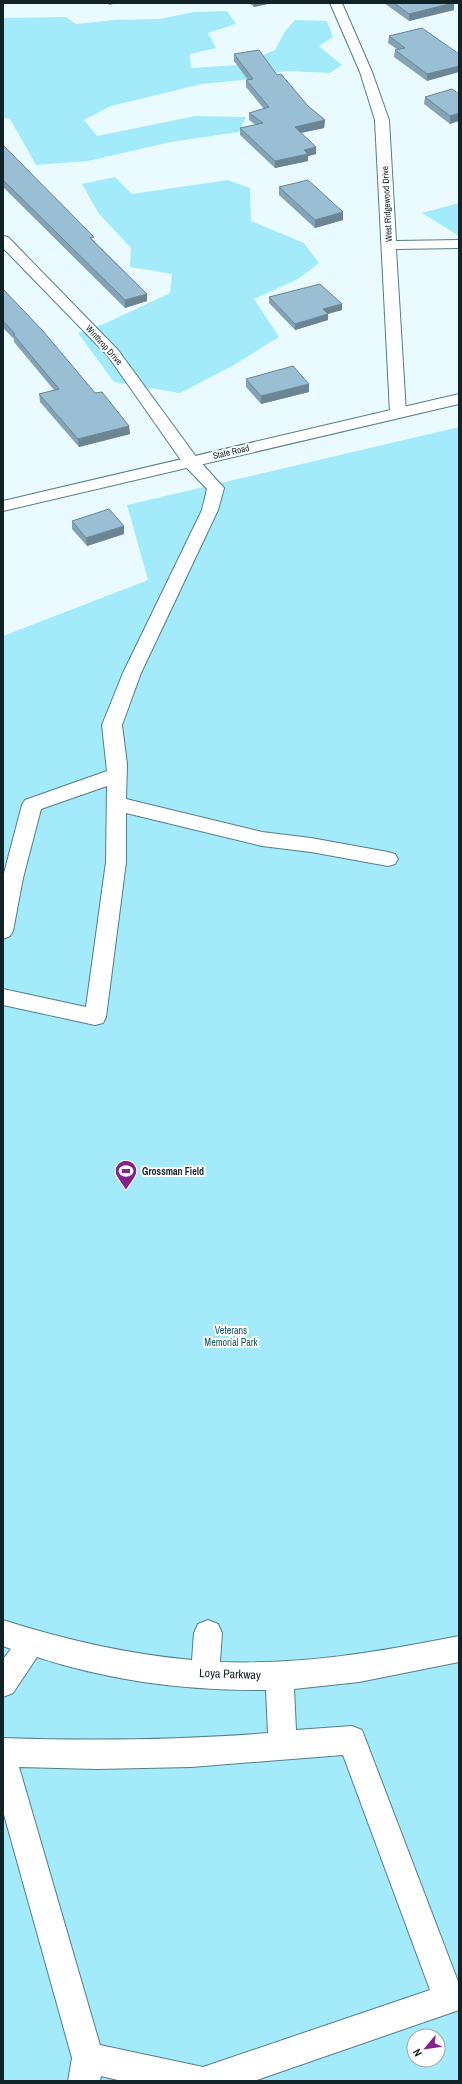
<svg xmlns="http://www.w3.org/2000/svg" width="462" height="2084" viewBox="0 0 462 2084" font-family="'Archivo Narrow',sans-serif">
  <rect width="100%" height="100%" fill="#e9fbff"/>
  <path fill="#a3ebfa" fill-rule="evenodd" d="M 227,11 L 236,24 L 208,33 L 216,48 L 190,54 L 191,68 L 239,65 L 275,50 L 285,31 L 295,20 L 327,21 L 333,37 L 319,46 L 342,65 L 330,73 L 286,71 L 242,80 L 202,84 L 111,106 L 84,120 L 97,136 L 195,116 L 246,117 L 239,132 L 171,142 L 88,161 L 36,165 L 10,119 L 3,118 L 3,18 L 66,17 L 76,24 L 114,20 L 159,19 L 194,12 Z
    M 115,177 L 132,194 L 228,180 L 250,188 L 251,221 L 304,243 L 319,263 L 298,279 L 254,299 L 279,337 L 234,365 L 180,393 L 114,382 L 78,333 L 106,323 L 170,293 L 172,274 L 130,267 L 131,248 L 99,214 L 82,184 Z
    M 459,203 L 459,236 L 422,213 Z
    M 459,427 L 459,2081 L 3,2081 L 3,636 L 148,580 L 127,505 ZM 414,2036 L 438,2036 L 438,2060 L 414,2060 Z"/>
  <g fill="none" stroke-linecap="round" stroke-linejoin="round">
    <g stroke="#537f88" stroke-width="2">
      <path id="minor" d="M 330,3 L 342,3 L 372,72 L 389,120 L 396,241 L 459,240 L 459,248 L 396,249 L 406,413 L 404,416 L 392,416 L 390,413 L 375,120 L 360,72 Z
        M 3,236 L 8,237 L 118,350 L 197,458 L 224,488 L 218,510 L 141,673 L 122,725 L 127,764 L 126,799 L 262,832 L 311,838 L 388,852 L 395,854 L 398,859 L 395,864 L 388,866 L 311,852 L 262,846 L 126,813 L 126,862 L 106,1017 L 103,1023 L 95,1025 L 3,1005 L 3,989 L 86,1007 L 106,862 L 107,786 L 41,809 L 23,878 L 13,931 L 10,936 L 3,939 L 3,877 L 22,805 L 25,800 L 107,771 L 102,725 L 123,673 L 202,510 L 207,489 L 185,466 L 108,356 L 3,248 Z
        M 3,1620 C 65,1640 127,1654 192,1660 L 194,1633 L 198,1624 L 208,1620 L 218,1624 L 222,1633 L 220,1662 C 303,1665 378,1652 459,1636 L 459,1662 L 359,1682 L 294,1689 L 296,1730 L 352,1726 L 362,1730 L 459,1984 L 459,2010 L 254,2081 L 122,2081 L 101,2076 L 100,2081 L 68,2081 L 72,2058 L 3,1811 L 3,1738 C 93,1741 178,1740 268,1733 L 266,1690 C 189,1691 110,1681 37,1657 L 13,1693 L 3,1697 L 3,1659 L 11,1649 L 3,1646 ZM 343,1755 L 430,1990 L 203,2067 L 100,2045 L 19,1767 L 97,1769 L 191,1767 Z"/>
    </g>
    <g stroke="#537f88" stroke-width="2">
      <path id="major" d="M 459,394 L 459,404 L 3,511 L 3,501 Z"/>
    </g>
    <use href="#minor" fill="#fff" fill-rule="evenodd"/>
    <use href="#major" fill="#fff" fill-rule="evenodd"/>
  </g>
  <path fill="#84a3b6" d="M 249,3 L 272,3 L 254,7 Z
    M 384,3 L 454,3 L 454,10 L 409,21 Z
    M 389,36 L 459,54 L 427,81 L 394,57 L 395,50 L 398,50 L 388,43 Z
    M 234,54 L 277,75 L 308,106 L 325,120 L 324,128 L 301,133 L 316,154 L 308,156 L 308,161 L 275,168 L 240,135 L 240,128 L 256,125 L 249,120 L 249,113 L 264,109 L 246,87 L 246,80 L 248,80 L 234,61 Z
    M 459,94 L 450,124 L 424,104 L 425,97 Z
    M 3,145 L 94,241 L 147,294 L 147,301 L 125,308 L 3,187 Z
    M 279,187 L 343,220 L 315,228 L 279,195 Z
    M 3,289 L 95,393 L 129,426 L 130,434 L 79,447 L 40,402 L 39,394 L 54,390 L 14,342 L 14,339 L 3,328 Z
    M 269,297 L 342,304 L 342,310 L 328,314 L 328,320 L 295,330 L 269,303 Z
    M 246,379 L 309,384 L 309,392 L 261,404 L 246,387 Z
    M 72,521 L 124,526 L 124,534 L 87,546 L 72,529 Z"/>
  <path fill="#6c8594" d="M 109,3 L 117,3 L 109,5 Z
    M 254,3 L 272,3 L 254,7 Z
    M 454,3 L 454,10 L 409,21 L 409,14 Z
    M 459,66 L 459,72 L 427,81 L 427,74 Z
    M 459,113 L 459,121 L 450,124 L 450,116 Z
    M 325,120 L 324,128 L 295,134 L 295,127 Z
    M 316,147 L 316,154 L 308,156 L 308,161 L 275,168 L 275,161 L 304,150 Z
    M 343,212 L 343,220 L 315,228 L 315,220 Z
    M 147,294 L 147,301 L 125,308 L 125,300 Z
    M 342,304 L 342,310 L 323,315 L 323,309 Z
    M 328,314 L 328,320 L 295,330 L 295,324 Z
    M 309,384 L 309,392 L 261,404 L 261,396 Z
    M 129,426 L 130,434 L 79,447 L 78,439 Z
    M 124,526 L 124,534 L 87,546 L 86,538 Z"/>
  <path fill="#9abed4" stroke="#6c8594" d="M 394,3 L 453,3 L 409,14 Z
    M 422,28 L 459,54 L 459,66 L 427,74 L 395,50 L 405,48 L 389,36 Z
    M 259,50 L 277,75 L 281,74 L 308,106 L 325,120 L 295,127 L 316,147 L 304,150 L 308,154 L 275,161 L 240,128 L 263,123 L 249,113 L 269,107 L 246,80 L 253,79 L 234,54 Z
    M 452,89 L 459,94 L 459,113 L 450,116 L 425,97 Z
    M 3,145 L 94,237 L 90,238 L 147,294 L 125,300 L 3,180 Z
    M 308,180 L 343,212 L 315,220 L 279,187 Z
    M 320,284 L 342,304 L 323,309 L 328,314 L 295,324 L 269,297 Z
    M 3,289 L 43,331 L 95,393 L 102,392 L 129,426 L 78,439 L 39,394 L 59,389 L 13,334 L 15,334 L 3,321 Z
    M 293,366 L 309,384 L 261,396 L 246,379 Z
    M 109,509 L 124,526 L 86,538 L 72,521 Z"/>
  <defs>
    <g id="stadium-pin" transform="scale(1.15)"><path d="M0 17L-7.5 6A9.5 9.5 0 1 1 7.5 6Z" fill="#85228b" stroke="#fff"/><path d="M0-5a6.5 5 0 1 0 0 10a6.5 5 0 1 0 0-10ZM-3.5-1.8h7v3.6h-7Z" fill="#fff"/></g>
  </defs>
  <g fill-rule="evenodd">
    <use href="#stadium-pin" x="126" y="1171"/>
  </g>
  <g text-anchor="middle" stroke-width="4" stroke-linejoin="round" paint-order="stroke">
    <g font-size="9" fill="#112327" stroke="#fff">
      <text transform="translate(387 204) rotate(-93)" y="3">West Ridgewood Drive</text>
      <text transform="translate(104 345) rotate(48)" y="3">Winthrop Drive</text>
      <text transform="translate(231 452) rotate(-13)" y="3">State Road</text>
    </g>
    <g font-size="10" font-weight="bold" fill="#112327" stroke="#fff" text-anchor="start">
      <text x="142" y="1175">Grossman Field</text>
    </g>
    <g font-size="10" fill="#195763" stroke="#fff">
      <text x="231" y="1334">Veterans<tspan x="231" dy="12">Memorial Park</tspan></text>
    </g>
    <g font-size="12" fill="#112327" stroke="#fff">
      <text transform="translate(230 1674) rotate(2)" y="4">Loya Parkway</text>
    </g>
  </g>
  <rect width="462" height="2084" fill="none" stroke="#112327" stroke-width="8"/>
  <g transform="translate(426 2048) rotate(241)"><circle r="19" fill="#ffffff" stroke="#a0a7a9"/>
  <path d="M0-3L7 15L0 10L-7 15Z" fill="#85228b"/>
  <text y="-6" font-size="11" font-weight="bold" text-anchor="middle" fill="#112327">N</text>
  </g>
</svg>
